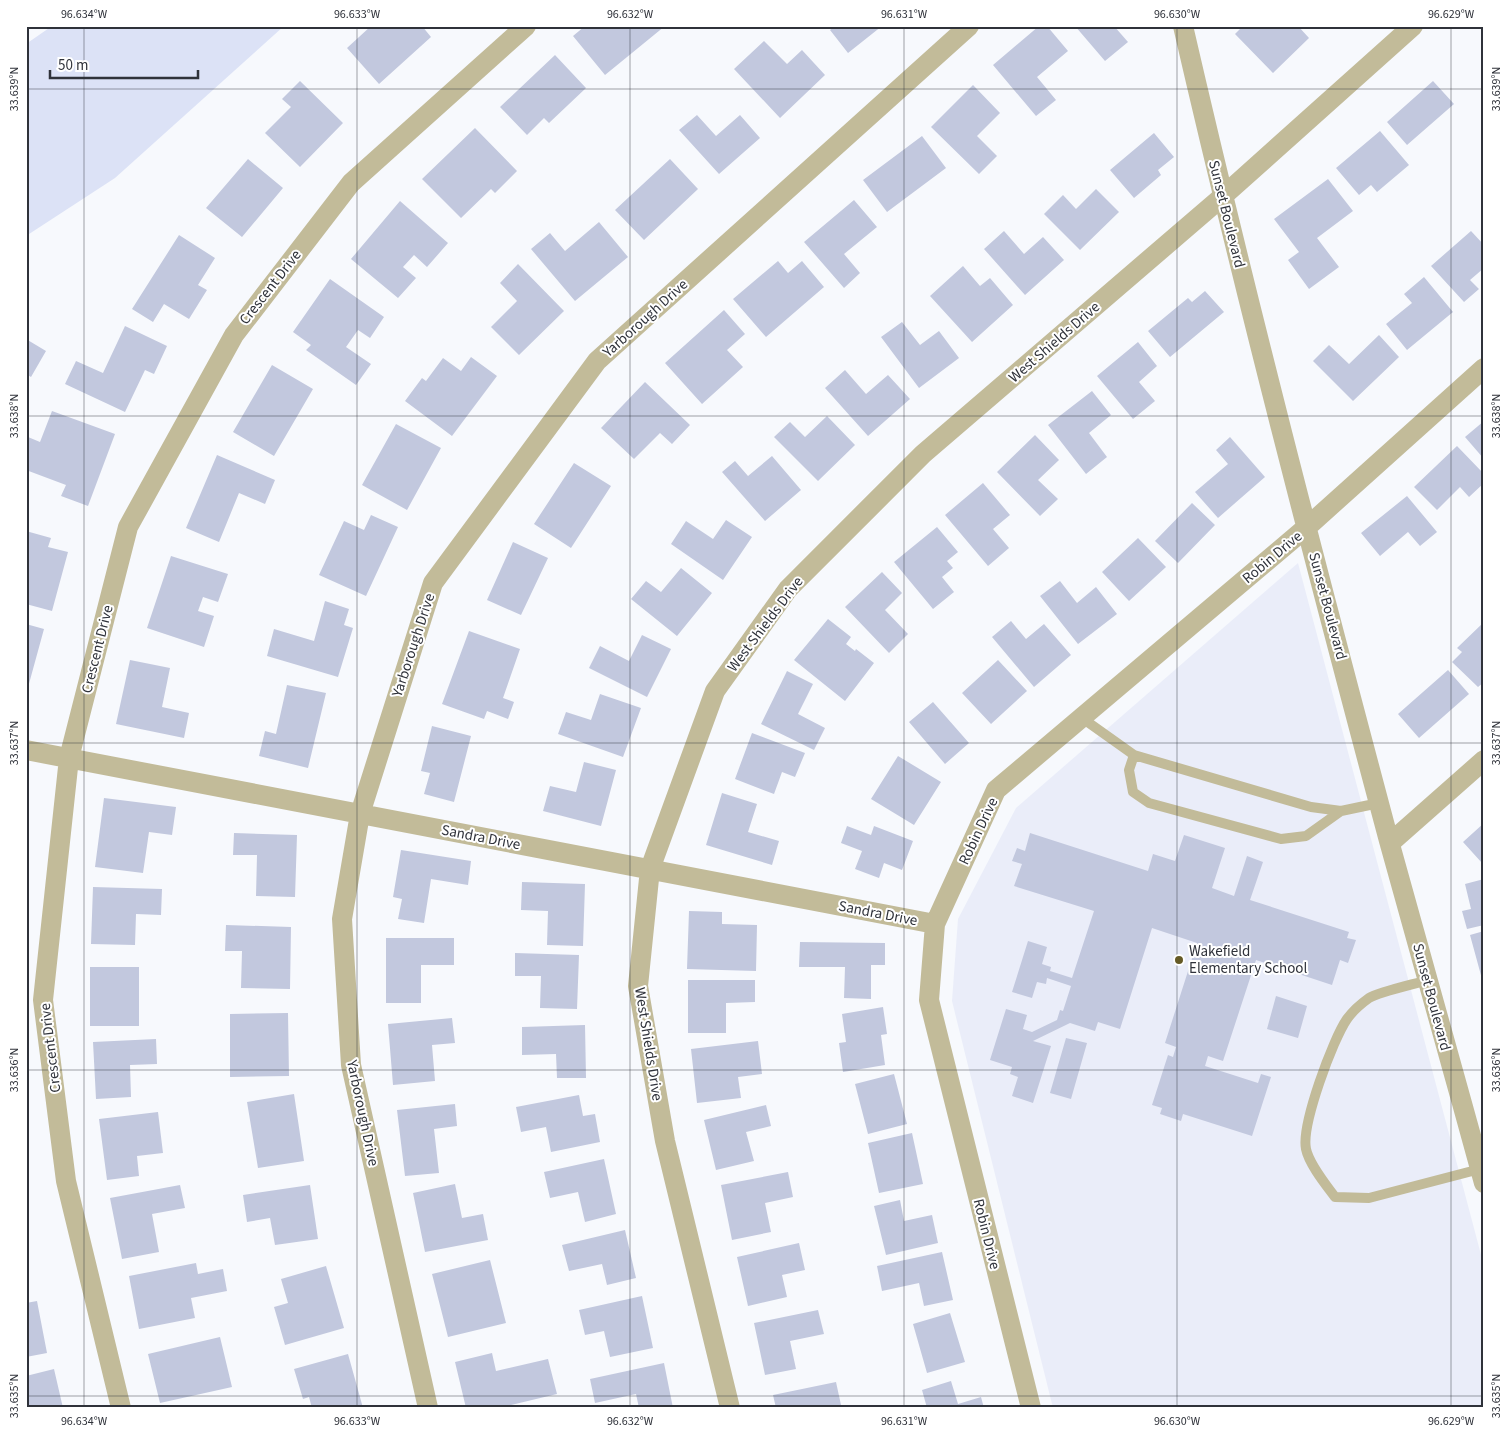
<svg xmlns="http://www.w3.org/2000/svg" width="1510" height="1434" viewBox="0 0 1510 1434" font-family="'Source Sans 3',sans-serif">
  <rect width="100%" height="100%" fill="#f7f9fd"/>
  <path fill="#eaedf9" d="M 1298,563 L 1484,1266 L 1484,1408 L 1054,1408 L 1052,1404 L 952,1001 L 958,919 L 1016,808 Z"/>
  <path fill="#dce2f6" d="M 52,26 L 284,26 L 115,178 L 26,236 L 26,44 Z"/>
  <path fill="#c2c8de" d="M 371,26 L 422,26 L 431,37 L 379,84 L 347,48 Z
    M 585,26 L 665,26 L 605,75 L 573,36 Z
    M 835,26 L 882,26 L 848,53 L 830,30 Z
    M 1039,26 L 1047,26 L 1068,51 L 1037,77 L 1056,100 L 1036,116 L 993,65 Z
    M 1075,26 L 1114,26 L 1128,42 L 1105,61 Z
    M 1243,26 L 1298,26 L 1309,38 L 1273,73 L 1235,34 Z
    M 764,41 L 787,64 L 802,50 L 825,75 L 780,118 L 734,69 Z
    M 555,55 L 586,88 L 549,123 L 544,118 L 527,135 L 500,107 Z
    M 300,81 L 343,123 L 300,167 L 265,133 L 291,107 L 282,99 Z
    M 1433,81 L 1454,104 L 1407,145 L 1387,122 Z
    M 973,85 L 1000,113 L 977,136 L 997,156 L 979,174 L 931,127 Z
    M 697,115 L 716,136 L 740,115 L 760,138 L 719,174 L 679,130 Z
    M 475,128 L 517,171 L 495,193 L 491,189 L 461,218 L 422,179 Z
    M 1380,131 L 1409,165 L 1377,192 L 1371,185 L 1359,195 L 1336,168 Z
    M 1154,133 L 1174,157 L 1158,170 L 1161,175 L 1134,198 L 1110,170 Z
    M 922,136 L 946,168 L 887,212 L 863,180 Z
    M 248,159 L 283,188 L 242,237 L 206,208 Z
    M 670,159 L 698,189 L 644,240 L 615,210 Z
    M 1328,179 L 1353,211 L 1317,238 L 1339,267 L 1309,289 L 1288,260 L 1299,252 L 1274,219 Z
    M 1096,189 L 1119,212 L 1080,250 L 1044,214 L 1063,195 L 1076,209 Z
    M 854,200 L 877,227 L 844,254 L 860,273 L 844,288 L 804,242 Z
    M 400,201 L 448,243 L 427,267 L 414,255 L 403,267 L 416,278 L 398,298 L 351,259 Z
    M 599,222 L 628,257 L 575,301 L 531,249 L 550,233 L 565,251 Z
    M 1004,231 L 1024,254 L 1043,237 L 1064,260 L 1025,295 L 984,249 Z
    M 1471,231 L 1484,245 L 1484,268 L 1470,280 L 1479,289 L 1464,302 L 1431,266 Z
    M 179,235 L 215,258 L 198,285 L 207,290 L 189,319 L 164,304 L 153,322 L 132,309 Z
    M 778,261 L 788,273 L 802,261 L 824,287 L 766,337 L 733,299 Z
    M 518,264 L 564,311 L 519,355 L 491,327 L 517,301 L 500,283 Z
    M 963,266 L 980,286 L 990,278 L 1013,305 L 972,342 L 930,296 Z
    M 1424,277 L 1453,312 L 1407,350 L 1386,324 L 1412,303 L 1404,294 Z
    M 330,279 L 384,317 L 370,338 L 358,330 L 346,347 L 371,364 L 356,385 L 306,350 L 311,345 L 293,332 Z
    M 1205,291 L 1224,312 L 1170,357 L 1148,331 L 1188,298 L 1192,302 Z
    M 724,310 L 745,334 L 727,350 L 743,367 L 702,404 L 665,363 Z
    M 902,322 L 920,345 L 939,331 L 959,358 L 919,388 L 881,337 Z
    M 125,326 L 167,346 L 154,374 L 145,370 L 125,412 L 65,384 L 76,361 L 103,373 Z
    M 1379,335 L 1399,357 L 1353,401 L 1313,361 L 1329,345 L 1349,364 Z
    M 26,339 L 46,351 L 31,377 L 26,374 Z
    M 1138,342 L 1157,366 L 1139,382 L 1155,401 L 1133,419 L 1097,376 Z
    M 471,357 L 497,376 L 452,436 L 405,401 L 422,378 L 426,381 L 443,358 L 461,371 Z
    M 272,365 L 313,389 L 274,456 L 233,432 Z
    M 845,370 L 866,394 L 888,375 L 910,399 L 868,436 L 825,388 Z
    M 645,382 L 690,425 L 672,444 L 660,433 L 634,459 L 601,428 Z
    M 1092,391 L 1111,415 L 1089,433 L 1107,457 L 1086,474 L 1048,425 Z
    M 52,411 L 115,434 L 88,506 L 61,496 L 66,485 L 26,470 L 28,437 L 40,442 Z
    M 827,416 L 855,445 L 818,481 L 774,437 L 790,422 L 805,437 Z
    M 1484,421 L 1484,459 L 1465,437 Z
    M 396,424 L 441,448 L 407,510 L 362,485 Z
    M 1035,435 L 1059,460 L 1038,480 L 1058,499 L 1040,516 L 997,472 Z
    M 1230,437 L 1265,477 L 1218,518 L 1195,492 L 1228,464 L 1216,450 Z
    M 1457,446 L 1484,474 L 1484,483 L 1469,497 L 1460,487 L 1437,510 L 1414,487 Z
    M 217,455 L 275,480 L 265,504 L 239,493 L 219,542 L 186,528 Z
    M 772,456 L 801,490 L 765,521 L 722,472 L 735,461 L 748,476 Z
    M 574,463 L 611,486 L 571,548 L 534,524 Z
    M 983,483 L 1010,515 L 993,529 L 1009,548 L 988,566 L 945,515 Z
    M 1407,496 L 1437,532 L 1420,546 L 1408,532 L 1380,556 L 1361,533 Z
    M 1192,503 L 1215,525 L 1178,563 L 1155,541 Z
    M 371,515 L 398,527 L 366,596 L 319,575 L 344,521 L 364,530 Z
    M 726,520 L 752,537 L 723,580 L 671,544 L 686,521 L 713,539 Z
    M 937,527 L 958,552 L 947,561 L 953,568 L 942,577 L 954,592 L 933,609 L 894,562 Z
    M 26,531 L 51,538 L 48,547 L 68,552 L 52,611 L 26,604 Z
    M 1138,538 L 1166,567 L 1129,601 L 1102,572 Z
    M 513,542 L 548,558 L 521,615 L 487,600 Z
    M 171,556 L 228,574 L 218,602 L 203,597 L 198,611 L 214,616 L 204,647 L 147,628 Z
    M 681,568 L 712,593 L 677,636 L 631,599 L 646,581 L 661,592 Z
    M 882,572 L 902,593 L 885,610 L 908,634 L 889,653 L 845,607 Z
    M 1060,581 L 1077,603 L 1096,587 L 1117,614 L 1078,644 L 1040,596 Z
    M 325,601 L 349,609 L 344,625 L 353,628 L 338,677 L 267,656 L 274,629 L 314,641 Z
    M 828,619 L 851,637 L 846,644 L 855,651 L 856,649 L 874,663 L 845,701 L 794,660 Z
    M 1011,621 L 1026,639 L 1044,624 L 1071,655 L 1034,687 L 992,637 Z
    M 1484,622 L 1484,682 L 1478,687 L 1452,662 L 1462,652 L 1457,648 Z
    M 26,624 L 44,629 L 27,691 L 26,691 Z
    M 469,631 L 520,649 L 503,698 L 514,702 L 508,719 L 487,711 L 484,719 L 442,704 Z
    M 642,635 L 671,649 L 647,697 L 589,668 L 600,646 L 629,661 Z
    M 130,660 L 170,668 L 162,707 L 189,713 L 184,738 L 116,724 Z
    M 998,660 L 1027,691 L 991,724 L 962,693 Z
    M 1448,670 L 1469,694 L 1419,738 L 1398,714 Z
    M 787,671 L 813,684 L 798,714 L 825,728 L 814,750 L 761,724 Z
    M 287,685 L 326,693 L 308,768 L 259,756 L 265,731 L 276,734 Z
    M 600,694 L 641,708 L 623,757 L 558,734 L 566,712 L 591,720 Z
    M 933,702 L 969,743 L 945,764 L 909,722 Z
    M 432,726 L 471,736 L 454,802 L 424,794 L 430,773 L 421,771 Z
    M 752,733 L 805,753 L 795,777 L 782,772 L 774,794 L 735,779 Z
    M 898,756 L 941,782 L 914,825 L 871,799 Z
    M 584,762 L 616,770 L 601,826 L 543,811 L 550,786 L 576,792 Z
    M 722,793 L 757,804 L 748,832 L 779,841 L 772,865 L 706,845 Z
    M 104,798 L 176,807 L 172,835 L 149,832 L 143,873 L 95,867 Z
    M 1484,823 L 1484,861 L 1482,863 L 1463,842 Z
    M 847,826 L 871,835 L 874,826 L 913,841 L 902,870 L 884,863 L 879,878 L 855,869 L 862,851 L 841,843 Z
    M 234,833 L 297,835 L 295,897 L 256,896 L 257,855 L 233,855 Z
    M 1030,833 L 1148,871 L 1153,854 L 1175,861 L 1184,835 L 1225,848 L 1212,888 L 1234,896 L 1247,856 L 1263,862 L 1250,900 L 1349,932 L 1347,938 L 1356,940 L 1348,963 L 1340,960 L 1332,985 L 1256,960 L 1223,1061 L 1208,1056 L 1205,1066 L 1258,1083 L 1261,1074 L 1271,1077 L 1252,1136 L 1183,1114 L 1181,1121 L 1160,1114 L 1162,1108 L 1152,1105 L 1168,1055 L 1173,1057 L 1176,1047 L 1165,1043 L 1197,943 L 1152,928 L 1120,1029 L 1098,1022 L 1095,1031 L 1070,1023 L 1033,1041 L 1051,1046 L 1033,1103 L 1012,1096 L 1018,1077 L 1010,1074 L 1012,1067 L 990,1060 L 1006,1009 L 1027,1015 L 1023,1029 L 1032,1032 L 1057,1020 L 1060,1010 L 1063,1011 L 1071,986 L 1047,978 L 1046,984 L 1037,982 L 1032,998 L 1012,992 L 1028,941 L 1047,947 L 1042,964 L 1051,967 L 1050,971 L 1072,978 L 1094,911 L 1014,886 L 1022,864 L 1012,861 L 1017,848 L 1025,851 Z
    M 401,850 L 471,861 L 468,885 L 431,879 L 424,923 L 398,919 L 402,899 L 393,897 Z
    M 1484,879 L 1484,925 L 1467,929 L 1462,911 L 1471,909 L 1465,884 Z
    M 522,882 L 585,884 L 583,946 L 547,945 L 548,911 L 521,910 Z
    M 93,887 L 162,889 L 161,915 L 136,914 L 135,945 L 91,944 Z
    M 689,911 L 722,912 L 722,924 L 757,925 L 756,971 L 687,969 Z
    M 226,925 L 291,927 L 290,989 L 241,988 L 242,951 L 225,951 Z
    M 1484,931 L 1484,978 L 1482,979 L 1470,935 Z
    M 386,938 L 454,938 L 454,965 L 421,965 L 421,1003 L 386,1003 Z
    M 800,942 L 885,943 L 885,965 L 871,965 L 871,999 L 844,998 L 845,967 L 799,967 Z
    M 515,953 L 579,955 L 577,1009 L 540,1008 L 541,976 L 515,976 Z
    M 90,967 L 139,967 L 139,1026 L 90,1026 Z
    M 688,980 L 755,980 L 755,1002 L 726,1003 L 726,1033 L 688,1033 Z
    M 1276,996 L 1307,1006 L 1298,1038 L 1267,1029 Z
    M 883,1007 L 887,1034 L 881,1035 L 885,1065 L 843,1072 L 839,1043 L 846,1042 L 842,1014 Z
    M 288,1013 L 289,1076 L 230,1077 L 230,1014 Z
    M 452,1018 L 455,1043 L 432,1045 L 435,1081 L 393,1085 L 388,1024 Z
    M 585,1025 L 586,1078 L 557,1078 L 556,1054 L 522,1055 L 522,1027 Z
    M 1066,1038 L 1087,1043 L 1071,1099 L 1050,1093 Z
    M 156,1039 L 157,1064 L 130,1065 L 131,1097 L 96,1099 L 93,1042 Z
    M 758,1041 L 762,1074 L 738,1077 L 741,1098 L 697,1103 L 691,1049 Z
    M 894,1074 L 907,1124 L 868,1134 L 855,1084 Z
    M 294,1094 L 304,1161 L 258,1168 L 247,1102 Z
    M 579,1095 L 583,1116 L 595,1114 L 600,1142 L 551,1152 L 546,1127 L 521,1132 L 516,1107 Z
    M 455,1104 L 457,1126 L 434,1129 L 439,1173 L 405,1176 L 397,1110 Z
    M 766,1105 L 771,1126 L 746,1132 L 754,1161 L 716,1170 L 704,1120 Z
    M 158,1112 L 163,1153 L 137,1156 L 139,1176 L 107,1180 L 99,1119 Z
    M 912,1133 L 923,1184 L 879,1193 L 868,1143 Z
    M 604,1159 L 616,1214 L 585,1222 L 578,1192 L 550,1198 L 544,1172 Z
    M 788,1172 L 793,1197 L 765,1203 L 771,1232 L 732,1240 L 721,1185 Z
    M 455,1184 L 462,1218 L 483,1214 L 488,1240 L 425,1252 L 413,1193 Z
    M 180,1185 L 185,1208 L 152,1214 L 159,1252 L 122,1259 L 110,1198 Z
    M 310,1185 L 318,1239 L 275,1245 L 270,1218 L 247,1222 L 243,1195 Z
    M 900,1200 L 904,1221 L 932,1215 L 938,1243 L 886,1255 L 874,1206 Z
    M 625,1230 L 636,1278 L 607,1285 L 602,1264 L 569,1271 L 562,1245 Z
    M 799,1243 L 805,1270 L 782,1275 L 787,1297 L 748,1306 L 737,1257 Z
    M 942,1252 L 953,1300 L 924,1306 L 919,1283 L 882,1291 L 877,1266 Z
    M 490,1260 L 506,1323 L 448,1337 L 432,1274 Z
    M 196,1263 L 198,1274 L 223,1269 L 227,1291 L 191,1298 L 195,1318 L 139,1329 L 129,1276 Z
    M 326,1266 L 344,1328 L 285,1345 L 274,1307 L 288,1303 L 281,1279 Z
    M 26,1269 L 29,1282 L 26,1283 Z
    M 642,1296 L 653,1348 L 610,1357 L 604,1331 L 585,1335 L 579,1310 Z
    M 37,1301 L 47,1353 L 26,1357 L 26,1303 Z
    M 818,1310 L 824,1334 L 790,1341 L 796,1369 L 765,1375 L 754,1323 Z
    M 950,1313 L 965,1362 L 927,1373 L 913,1324 Z
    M 220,1337 L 232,1387 L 160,1403 L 148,1354 Z
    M 492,1353 L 496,1371 L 548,1359 L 557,1394 L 498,1408 L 466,1408 L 455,1362 Z
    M 348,1354 L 363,1408 L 312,1408 L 309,1397 L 303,1399 L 294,1369 Z
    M 664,1363 L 673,1408 L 639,1408 L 636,1394 L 595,1403 L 590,1379 Z
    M 54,1369 L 63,1408 L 26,1408 L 26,1376 Z
    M 951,1381 L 958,1404 L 981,1397 L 984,1408 L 927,1408 L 922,1390 Z
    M 836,1382 L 841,1405 L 825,1408 L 776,1408 L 773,1395 Z"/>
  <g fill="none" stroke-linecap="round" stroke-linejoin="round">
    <path stroke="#c2bb99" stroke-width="10" d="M 1082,718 L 1134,755 L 1311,807 L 1341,811 L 1379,803
      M 1134,755 L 1129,770 L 1133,792 L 1149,803 L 1281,839 L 1306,836 L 1341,811
      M 1428,980 C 1415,984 1379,992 1369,998 C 1362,1003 1352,1012 1347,1019 C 1333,1039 1301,1125 1306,1149 C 1309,1164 1326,1185 1335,1197 L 1369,1198 L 1480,1169"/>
    <path stroke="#c2bb99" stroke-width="20" d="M 1183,26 C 1246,299 1317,571 1389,841 C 1420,956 1453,1069 1484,1183
      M 26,750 L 935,924
      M 1390,843 L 1484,760
      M 121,1408 L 66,1181 L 43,1000 L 69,758 L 128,527 L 234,335 L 351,183 L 526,26
      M 428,1408 L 351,1065 L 342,919 L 360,814 L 433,583 L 597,361 L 969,26
      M 730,1408 L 665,1141 L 638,986 L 650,869 L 715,691 L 788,589 L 923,454 L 1222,197 L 1413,26
      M 1031,1408 L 929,1000 L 935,924 L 996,790 L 1307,527 L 1484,368"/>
  </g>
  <path fill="none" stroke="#2f323a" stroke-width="1" stroke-opacity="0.45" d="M 84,26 L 84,1408M 357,26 L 357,1408M 630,26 L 630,1408M 904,26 L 904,1408M 1177,26 L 1177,1408M 1451,26 L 1451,1408M 26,89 L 1484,89M 26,416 L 1484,416M 26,743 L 1484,743M 26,1070 L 1484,1070M 26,1396 L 1484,1396"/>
  <circle fill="#655a26" stroke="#fff" stroke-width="2" cx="1179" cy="960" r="5"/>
  <g text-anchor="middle" stroke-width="4" stroke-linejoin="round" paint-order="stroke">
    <g font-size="15" fill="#2f323a" stroke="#fff">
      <text transform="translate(1227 214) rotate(76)" y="5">Sunset Boulevard</text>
      <text transform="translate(270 287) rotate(-52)" y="5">Crescent Drive</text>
      <text transform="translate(645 318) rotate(-42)" y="5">Yarborough Drive</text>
      <text transform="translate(1054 342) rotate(-41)" y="5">West Shields Drive</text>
      <text transform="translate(1272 557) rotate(-40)" y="5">Robin Drive</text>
      <text transform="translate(1328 606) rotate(75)" y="5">Sunset Boulevard</text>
      <text transform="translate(765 624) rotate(-53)" y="5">West Shields Drive</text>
      <text transform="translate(413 645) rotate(-72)" y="5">Yarborough Drive</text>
      <text transform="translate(97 649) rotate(-76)" y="5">Crescent Drive</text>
      <text transform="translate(978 831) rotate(-65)" y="5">Robin Drive</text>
      <text transform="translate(481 837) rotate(11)" y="5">Sandra Drive</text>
      <text transform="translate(878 913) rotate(11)" y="5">Sandra Drive</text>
      <text transform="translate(1432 997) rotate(75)" y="5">Sunset Boulevard</text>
      <text transform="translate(649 1044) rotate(81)" y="5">West Shields Drive</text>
      <text transform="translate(50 1048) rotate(-97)" y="5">Crescent Drive</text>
      <text transform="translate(363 1113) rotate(78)" y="5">Yarborough Drive</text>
      <text transform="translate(987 1234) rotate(76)" y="5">Robin Drive</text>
    </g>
    <g font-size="15" fill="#2f323a" stroke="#fff" text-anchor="start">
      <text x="1189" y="956">Wakefield<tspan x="1189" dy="17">Elementary School</tspan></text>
    </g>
  </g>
  <rect width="1510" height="1434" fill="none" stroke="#ffffff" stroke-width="55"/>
  <path d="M50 70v8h148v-8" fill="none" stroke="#2f323a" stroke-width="2.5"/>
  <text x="58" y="70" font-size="15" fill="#2f323a" stroke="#ffffff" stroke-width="4" paint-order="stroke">50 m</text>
  <rect x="28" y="28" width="1454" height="1378" fill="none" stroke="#2f323a" stroke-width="2"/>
  <g font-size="12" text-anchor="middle" fill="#2f323a">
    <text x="84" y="18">96.634°W</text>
    <text x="357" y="18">96.633°W</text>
    <text x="630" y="18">96.632°W</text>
    <text x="904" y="18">96.631°W</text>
    <text x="1177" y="18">96.630°W</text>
    <text x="1451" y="18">96.629°W</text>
    <text transform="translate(14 89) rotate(-90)" y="4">33.639°N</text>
    <text transform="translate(1496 89) rotate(-90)" y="4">33.639°N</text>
    <text transform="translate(14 416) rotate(-90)" y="4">33.638°N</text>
    <text transform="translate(1496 416) rotate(-90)" y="4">33.638°N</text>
    <text transform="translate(14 743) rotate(-90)" y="4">33.637°N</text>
    <text transform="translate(1496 743) rotate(-90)" y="4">33.637°N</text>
    <text transform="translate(14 1070) rotate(-90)" y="4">33.636°N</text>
    <text transform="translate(1496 1070) rotate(-90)" y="4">33.636°N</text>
    <text transform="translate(14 1396) rotate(-90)" y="4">33.635°N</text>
    <text transform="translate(1496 1396) rotate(-90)" y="4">33.635°N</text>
    <text x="84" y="1425">96.634°W</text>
    <text x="357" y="1425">96.633°W</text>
    <text x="630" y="1425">96.632°W</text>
    <text x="904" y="1425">96.631°W</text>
    <text x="1177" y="1425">96.630°W</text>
    <text x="1451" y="1425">96.629°W</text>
  </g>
</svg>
